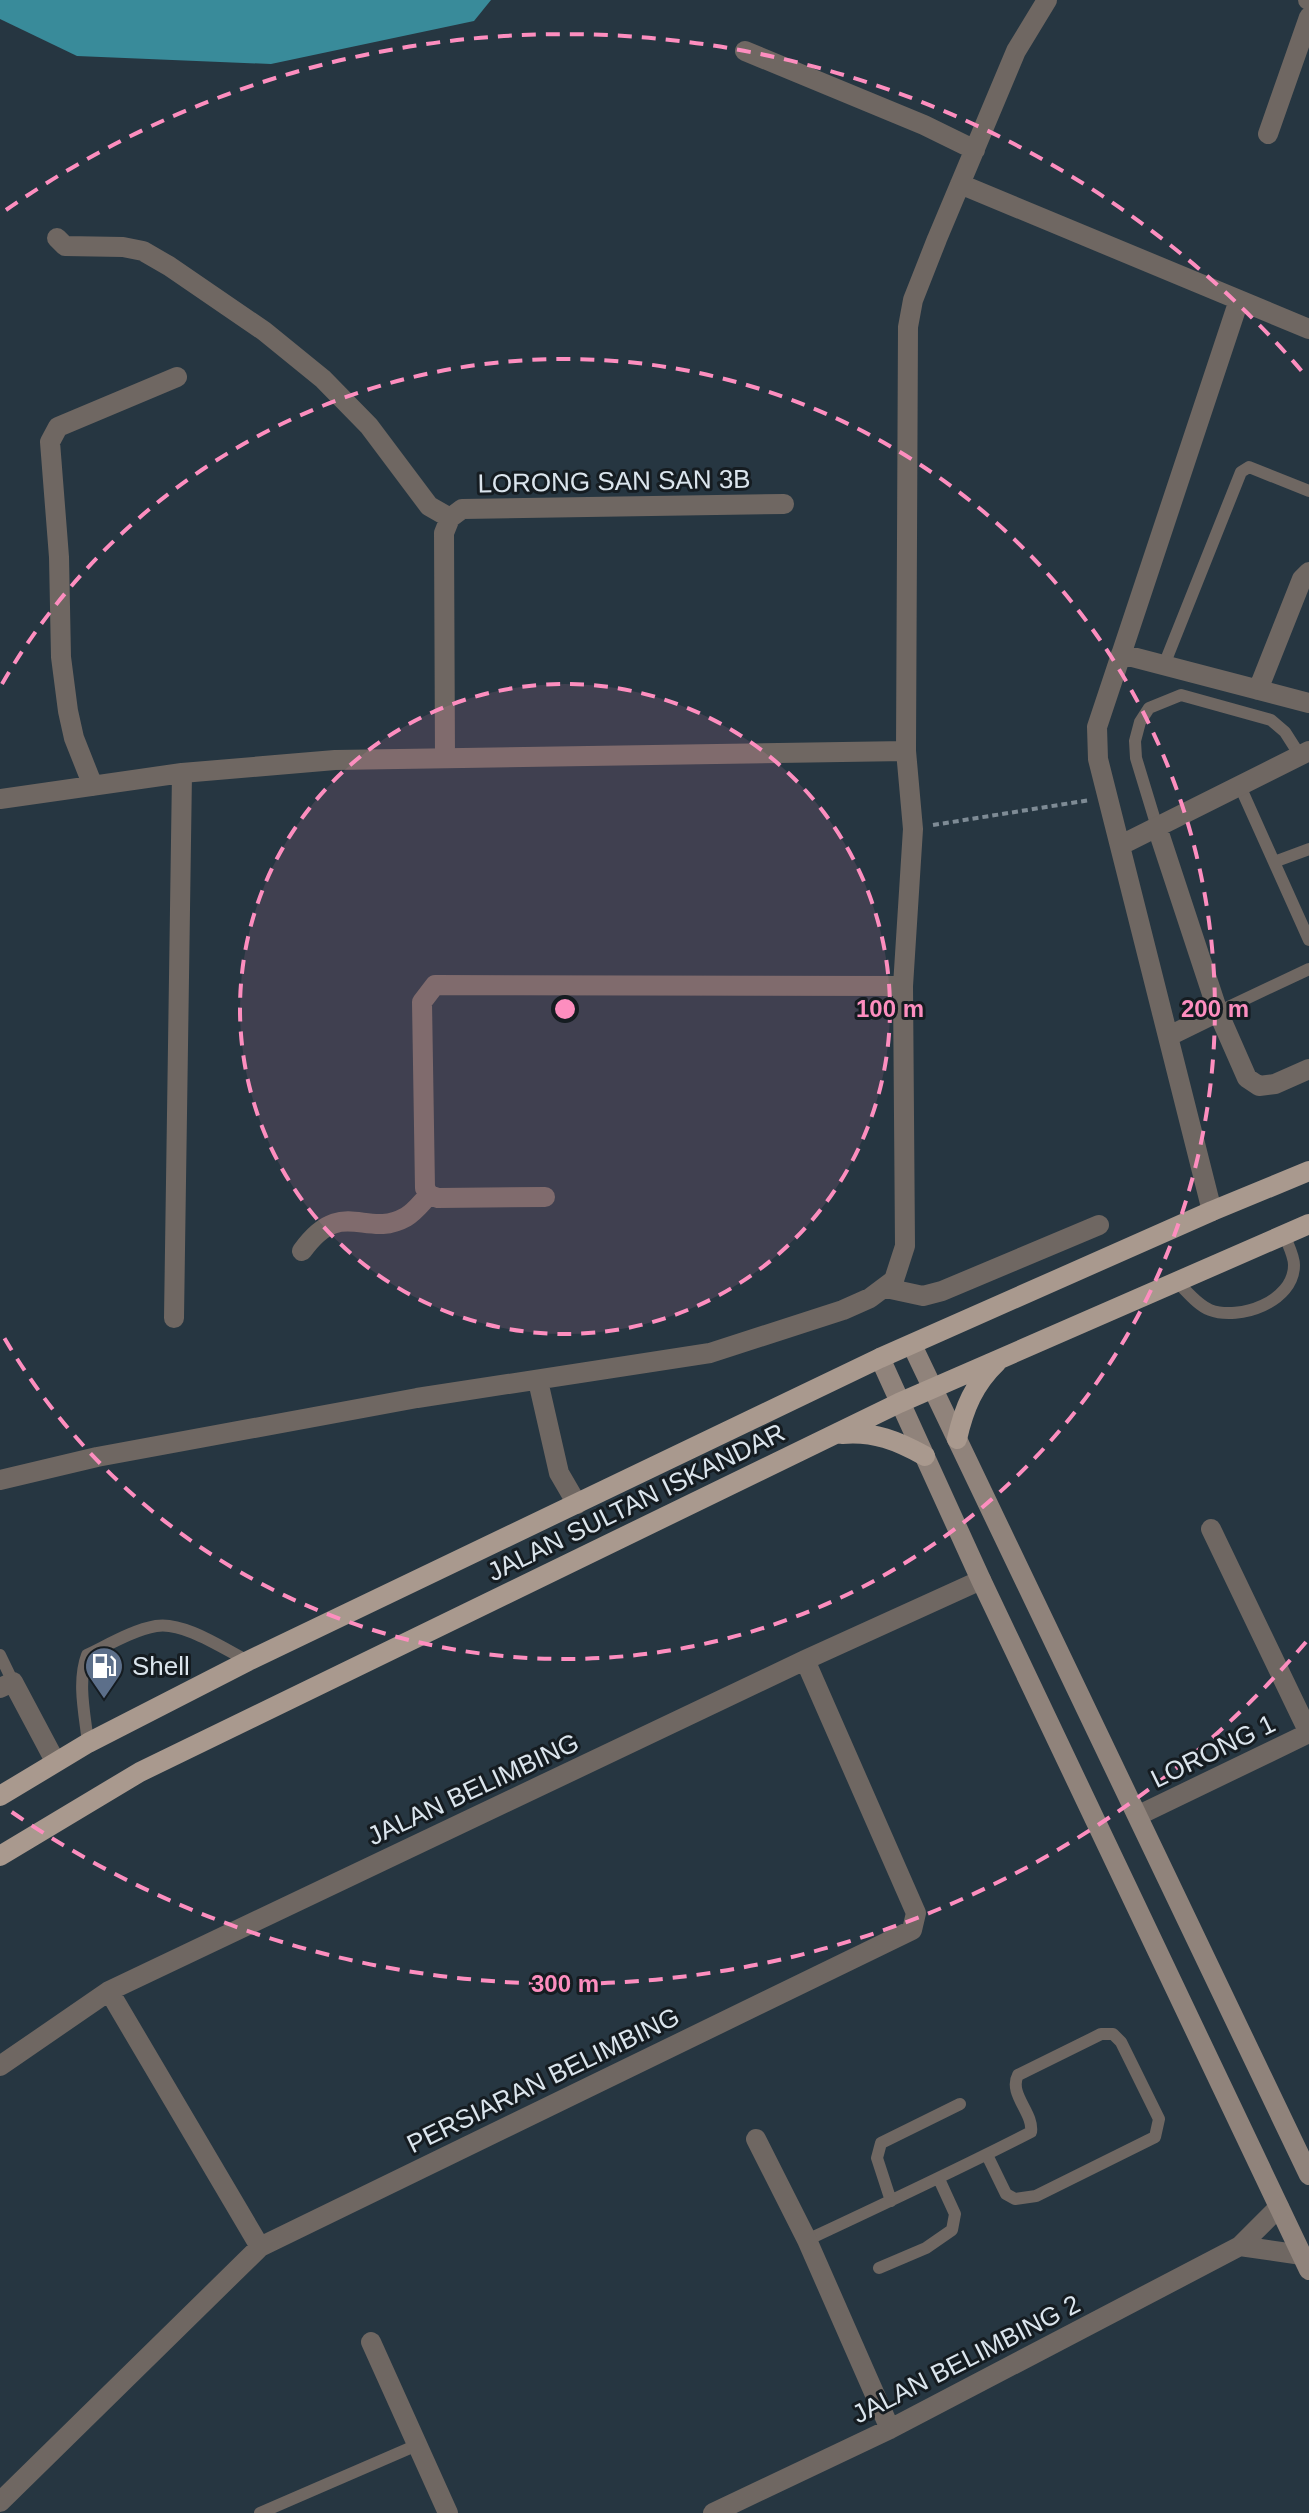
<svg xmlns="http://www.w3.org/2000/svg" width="1309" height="2513" viewBox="0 0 1309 2513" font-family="Arial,sans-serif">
  <rect width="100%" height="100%" fill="#263641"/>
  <path fill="#398b9a" d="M 0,0 L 491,0 L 474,21 L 271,64 L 77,56 L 0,19 Z"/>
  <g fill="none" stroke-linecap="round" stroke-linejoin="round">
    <path stroke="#7e8b95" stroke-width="4" stroke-dasharray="6 4" stroke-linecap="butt" d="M 933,825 L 1090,800"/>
    <path stroke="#6f6762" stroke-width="12" d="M 1164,665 L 1241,472 L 1249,467 L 1309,491
      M 1239,784 L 1309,940
      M 1157,827 L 1136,758 L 1135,741 L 1140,722 L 1149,708 L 1181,695 L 1271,720 L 1285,732 L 1299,754
      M 1274,862 L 1309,849
      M 1218,1012 L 1309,969
      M 1176,1281 C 1186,1290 1197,1305 1210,1310 C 1239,1321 1294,1302 1294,1265 C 1294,1255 1287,1243 1284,1234
      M 0,1655 L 13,1682
      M 88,1743 C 85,1715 77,1682 87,1655 C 108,1645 133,1630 156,1626 C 183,1621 224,1649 248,1661
      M 891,2201 L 877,2158 L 881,2143 L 960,2104
      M 807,2240 C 882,2205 957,2170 1031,2132 C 1034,2113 1008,2094 1018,2075 L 1101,2034 L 1113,2034 L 1121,2042 L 1159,2119 L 1155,2137 L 1036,2196 L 1015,2199 L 1006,2194 L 987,2155
      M 879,2268 L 926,2248 L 952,2230 L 955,2214 L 939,2179
      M 260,2513 L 417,2445"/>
    <path stroke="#6f6762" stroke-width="20" d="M 1308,0 L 1309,0
      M 745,51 L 924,125 L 975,150
      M 1268,134 L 1309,17
      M 960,184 L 1309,329
      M 57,238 L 65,246 L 123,247 L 143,251 L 169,266 L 264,331 L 323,379 L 369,426 L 429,506 L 450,518
      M 1121,654 L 1309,703
      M 1258,690 L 1302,579 L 1309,572
      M 445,759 L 444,533 L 450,518 L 462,509 L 784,504
      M 93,786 L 74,738 L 68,711 L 61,657 L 59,557 L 50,442 L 58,427 L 177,377
      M 0,799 L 182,773 L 335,760 L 906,751
      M 1157,827 L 1218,1012 L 1247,1078 L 1259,1086 L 1275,1084 L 1309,1069
      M 1121,845 L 1309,751
      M 1169,1036 L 1218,1012
      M 545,1197 L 438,1198 L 429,1195 L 425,1188 L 422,1002 L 435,985 L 903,986
      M 1212,1211 L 1098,759 L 1097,727 L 1239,300
      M 302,1251 C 342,1195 365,1240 406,1217 C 415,1212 422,1202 429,1195
      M 886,1288 L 923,1296 L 942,1291 L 1099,1225
      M 174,1318 L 182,773
      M 538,1381 L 559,1473 L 577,1504
      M 0,1480 L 97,1457 L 417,1398 L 710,1353 L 843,1310 L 870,1298 L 894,1280 L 905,1246 L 903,986 L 913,829 L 906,751 L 908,327 L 913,300 L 937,239 L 1016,51 L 1047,0
      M 1211,1529 L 1309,1733
      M 0,1688 L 13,1682 L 55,1761
      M 1139,1815 L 1309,1733
      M 109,1991 L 260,2247
      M 0,2066 L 109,1991 L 805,1660 L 981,1580
      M 756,2139 L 807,2240 L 890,2429
      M 1240,2246 L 1302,2255
      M 371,2342 L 448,2513
      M 0,2502 L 260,2247 L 912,1930 L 916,1913 L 805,1660
      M 713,2513 L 890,2429 L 1240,2246 L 1279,2207"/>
    <path stroke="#90837b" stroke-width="20" d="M 912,1345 L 1309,2175
      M 880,1358 L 981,1580 L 1309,2270"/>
    <path stroke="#a9998e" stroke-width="20" d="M 842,1434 C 874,1431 898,1441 925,1456
      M 957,1439 C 964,1408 974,1384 997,1362
      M 0,1796 L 88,1743 L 248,1661 L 880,1358 L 1212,1211 L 1309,1171
      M 0,1856 L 140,1772 L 899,1403 L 1309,1224"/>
  </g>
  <circle cx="565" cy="1009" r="325" fill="#fd8ebf" fill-opacity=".12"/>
  <g fill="none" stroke="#fd8ebf" stroke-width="4" stroke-dasharray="14 10">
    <circle cx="565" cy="1009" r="325"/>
    <path d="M2 684A650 650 0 1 1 2 1334"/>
    <path d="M1306 1642A975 975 0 0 1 6 1808M6 210A975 975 0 0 1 1306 376"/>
  </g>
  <defs>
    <g id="fuel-pin" transform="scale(2)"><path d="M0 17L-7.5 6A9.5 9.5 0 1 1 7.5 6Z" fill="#5c6f8a" stroke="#151c21"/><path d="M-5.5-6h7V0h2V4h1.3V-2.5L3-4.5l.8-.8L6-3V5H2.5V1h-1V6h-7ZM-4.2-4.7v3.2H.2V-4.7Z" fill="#fff"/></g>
  </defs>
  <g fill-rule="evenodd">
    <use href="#fuel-pin" x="104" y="1666"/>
  </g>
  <g text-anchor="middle" stroke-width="6" stroke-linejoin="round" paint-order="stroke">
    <g font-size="26" fill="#dbe5ed" stroke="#151c21">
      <text transform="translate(614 481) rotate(-1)" y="9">LORONG SAN SAN 3B</text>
      <text transform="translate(636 1502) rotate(-26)" y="9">JALAN SULTAN ISKANDAR</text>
      <text transform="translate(1213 1751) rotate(-26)" y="9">LORONG 1</text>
      <text transform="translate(473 1789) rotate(-25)" y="9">JALAN BELIMBING</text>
      <text transform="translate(543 2080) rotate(-26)" y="9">PERSIARAN BELIMBING</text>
      <text transform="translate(966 2359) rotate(-27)" y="9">JALAN BELIMBING 2</text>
    </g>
    <g font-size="26" fill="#dbe5ed" stroke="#151c21" text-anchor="start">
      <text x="132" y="1675">Shell</text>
    </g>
  </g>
  <circle cx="565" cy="1009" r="12" fill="#fd8ebf" stroke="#151c21" stroke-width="4"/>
  <g font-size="24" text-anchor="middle" font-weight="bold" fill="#fd8ebf" stroke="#151c21" stroke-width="6" stroke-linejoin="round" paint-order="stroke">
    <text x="890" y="1017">100 m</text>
    <text x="1215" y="1017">200 m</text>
    <text x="565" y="1992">300 m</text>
  </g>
</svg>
